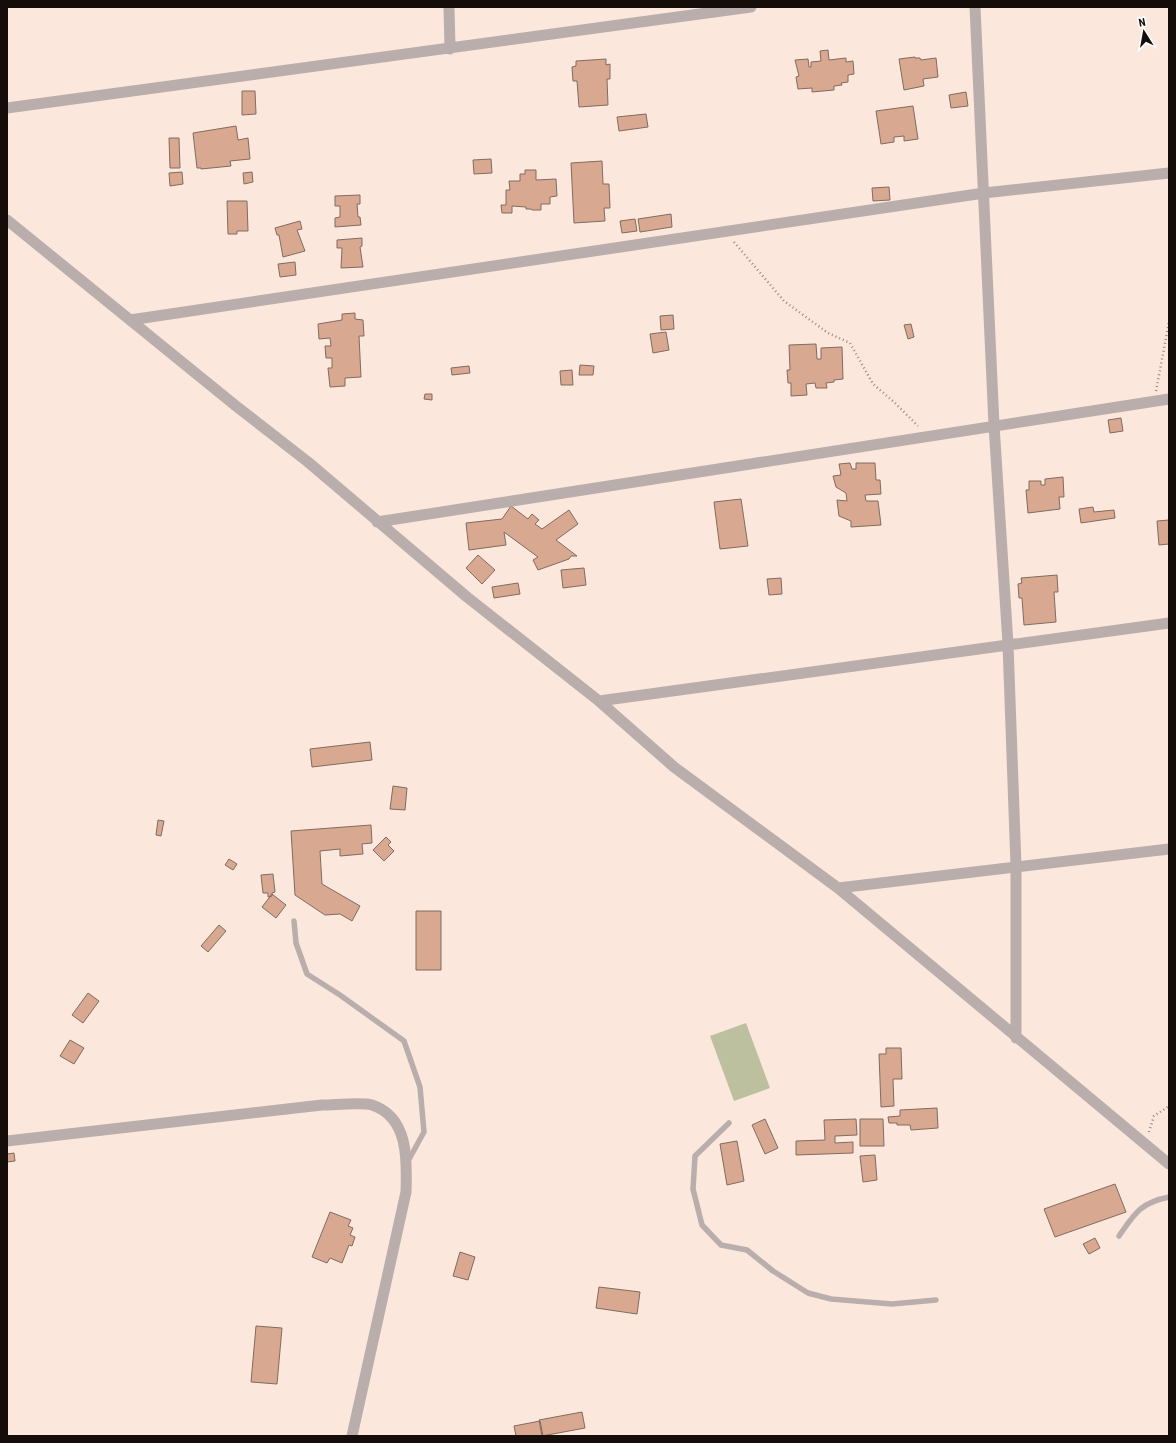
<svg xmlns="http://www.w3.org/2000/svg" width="1176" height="1443" viewBox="0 0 1176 1443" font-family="'Roboto Condensed',sans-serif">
  <rect width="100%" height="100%" fill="#fce7dd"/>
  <path fill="#bdc09f" d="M 746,1023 L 770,1088 L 734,1101 L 710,1036 Z"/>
  <path fill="#d9a890" stroke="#816b60" d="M 828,50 L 829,60 L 846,58 L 846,62 L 853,61 L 854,74 L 848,75 L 848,82 L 841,83 L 842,85 L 834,86 L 834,90 L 812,92 L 812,88 L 798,89 L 796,77 L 799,76 L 795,60 L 808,59 L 809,67 L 811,67 L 811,62 L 821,61 L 820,51 Z
    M 915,57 L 915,58 L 920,58 L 921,60 L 936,58 L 938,77 L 923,79 L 924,86 L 904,90 L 899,59 Z
    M 606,59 L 606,65 L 610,64 L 610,79 L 607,79 L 608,105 L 579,107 L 577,81 L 573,81 L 572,67 L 576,66 L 576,61 Z
    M 242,91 L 255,91 L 256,114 L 242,115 Z
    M 966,92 L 968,106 L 951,108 L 949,95 Z
    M 913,106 L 918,139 L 904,141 L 904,136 L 894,137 L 894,142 L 881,144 L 876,111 Z
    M 646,114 L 648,127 L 619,131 L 617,117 Z
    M 236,126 L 238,140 L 248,138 L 250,159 L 230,161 L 231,166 L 201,169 L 201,168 L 197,168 L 193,133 Z
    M 169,138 L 179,138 L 180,168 L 170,168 Z
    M 491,159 L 492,173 L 474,174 L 473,160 Z
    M 602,161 L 603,184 L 609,184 L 610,208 L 604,208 L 605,221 L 574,223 L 571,163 Z
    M 525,170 L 536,170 L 536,180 L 556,179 L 557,196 L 550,197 L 550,204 L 541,204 L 541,210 L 532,210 L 531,209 L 526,209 L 526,207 L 512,206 L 512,213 L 502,213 L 501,205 L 506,205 L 506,190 L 510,190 L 509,181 L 520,181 L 520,174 L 525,174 Z
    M 182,172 L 183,184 L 170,186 L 169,173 Z
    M 252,172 L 253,182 L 244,184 L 243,173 Z
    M 889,187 L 890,200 L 873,201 L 872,188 Z
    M 360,195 L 360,204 L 357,204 L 358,217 L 360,217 L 361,225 L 335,227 L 335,218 L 340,217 L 340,206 L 335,206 L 335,196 Z
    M 227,201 L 247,201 L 248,231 L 237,231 L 237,234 L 228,234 Z
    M 671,214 L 672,227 L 640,232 L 638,219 Z
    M 635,219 L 637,231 L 622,233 L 620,221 Z
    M 300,221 L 302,229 L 297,230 L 305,251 L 283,257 L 279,235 L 277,235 L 275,228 Z
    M 362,238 L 362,246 L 360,247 L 363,267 L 341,268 L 342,248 L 337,248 L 337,240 Z
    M 295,262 L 296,275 L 280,277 L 278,264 Z
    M 355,313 L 355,319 L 363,320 L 364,336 L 359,336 L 361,377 L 345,378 L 345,386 L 330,387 L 328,368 L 332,368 L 332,358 L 326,358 L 325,346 L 331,346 L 330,338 L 319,339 L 318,324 L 342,320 L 342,314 Z
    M 673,315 L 674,329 L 661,330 L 660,316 Z
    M 911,324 L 914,337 L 908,339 L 904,325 Z
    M 666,332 L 669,350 L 653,353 L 650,334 Z
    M 816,344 L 817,359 L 821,359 L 821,348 L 842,347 L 843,379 L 834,380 L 834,382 L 826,383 L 827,388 L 816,388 L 815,383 L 806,384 L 807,395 L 791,396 L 791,383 L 788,383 L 787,370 L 790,370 L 789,345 Z
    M 580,365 L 594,366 L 593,375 L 579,375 Z
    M 469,366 L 470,373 L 452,375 L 451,368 Z
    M 572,370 L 573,385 L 561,385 L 560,371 Z
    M 425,394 L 432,394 L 432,400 L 424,399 Z
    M 1121,418 L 1123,431 L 1110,433 L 1108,420 Z
    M 850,463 L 852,469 L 856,469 L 856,463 L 875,463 L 876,480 L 880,480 L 881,494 L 865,495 L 866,501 L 878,501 L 881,525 L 851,527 L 851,521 L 839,516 L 837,500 L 847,501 L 846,493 L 836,487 L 833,476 L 841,475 L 839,464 Z
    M 1063,477 L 1064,497 L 1059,497 L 1060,509 L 1028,513 L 1026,490 L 1029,490 L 1029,481 L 1041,481 L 1041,485 L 1045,485 L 1045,479 Z
    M 741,499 L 748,546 L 720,549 L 714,502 Z
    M 511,506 L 528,519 L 532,514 L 539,520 L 535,524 L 542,529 L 569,510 L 578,524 L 556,540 L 577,556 L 571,556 L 569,559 L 538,570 L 533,560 L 538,557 L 504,532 L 506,545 L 469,550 L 466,523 L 502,519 Z
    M 1093,507 L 1094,512 L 1114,510 L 1115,518 L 1081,523 L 1079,509 Z
    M 1169,520 L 1169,544 L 1159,545 L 1157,521 Z
    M 478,555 L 495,570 L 482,584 L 466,568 Z
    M 584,568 L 586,585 L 563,588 L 561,570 Z
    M 1057,575 L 1058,592 L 1054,592 L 1056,622 L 1024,625 L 1022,598 L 1019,598 L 1018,584 L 1022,583 L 1021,578 Z
    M 781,578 L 782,594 L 769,595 L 767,579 Z
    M 518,583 L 520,594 L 494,598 L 492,587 Z
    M 370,742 L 372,760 L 312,767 L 310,749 Z
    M 393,786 L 407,788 L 405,810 L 390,809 Z
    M 158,820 L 164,821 L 161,836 L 156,835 Z
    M 371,825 L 372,843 L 362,844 L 363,854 L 340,856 L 340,849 L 320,851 L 322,884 L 360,906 L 352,921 L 340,914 L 325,915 L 295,895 L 291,831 Z
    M 386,837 L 391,842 L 388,845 L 394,851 L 384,861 L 373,850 Z
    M 229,859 L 237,864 L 233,870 L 225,865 Z
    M 273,874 L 275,892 L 272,893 L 272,896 L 268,897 L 268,893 L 263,893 L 261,875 Z
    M 272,894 L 286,905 L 276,918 L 262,907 Z
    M 416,911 L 441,911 L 441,970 L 416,970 Z
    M 219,925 L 226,931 L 208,952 L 201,946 Z
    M 88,993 L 99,1001 L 83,1023 L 72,1015 Z
    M 70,1040 L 84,1048 L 74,1064 L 60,1056 Z
    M 886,1048 L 901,1048 L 902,1079 L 893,1079 L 894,1106 L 881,1107 L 879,1054 L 886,1054 Z
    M 937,1108 L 938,1128 L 911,1130 L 910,1125 L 897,1125 L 897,1123 L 889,1123 L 888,1117 L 900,1116 L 900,1110 Z
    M 765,1119 L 778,1148 L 765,1154 L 752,1125 Z
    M 856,1119 L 857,1135 L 835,1136 L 835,1143 L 853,1142 L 853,1153 L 796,1155 L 796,1141 L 825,1140 L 824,1120 Z
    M 860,1119 L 883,1119 L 884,1146 L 860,1146 Z
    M 737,1141 L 744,1181 L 727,1185 L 720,1144 Z
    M 14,1153 L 15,1161 L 7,1162 L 7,1154 Z
    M 875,1155 L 877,1180 L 863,1182 L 860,1156 Z
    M 1115,1184 L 1126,1212 L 1055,1237 L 1044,1209 Z
    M 330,1212 L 351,1220 L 348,1226 L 353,1228 L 350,1235 L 355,1237 L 352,1246 L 349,1245 L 342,1263 L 330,1258 L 327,1263 L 312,1257 Z
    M 1095,1238 L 1100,1248 L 1089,1254 L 1083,1244 Z
    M 460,1252 L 475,1257 L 468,1280 L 453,1276 Z
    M 599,1287 L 640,1292 L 637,1314 L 596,1308 Z
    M 256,1326 L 282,1328 L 277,1384 L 251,1382 Z
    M 582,1412 L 585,1428 L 542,1436 L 539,1420 Z
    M 540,1421 L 543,1436 L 516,1436 L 514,1426 Z"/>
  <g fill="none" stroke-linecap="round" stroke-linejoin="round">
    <path stroke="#978880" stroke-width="2.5" stroke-dasharray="1 3" stroke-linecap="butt" d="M 734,242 L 784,301 L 828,333 L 850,343 L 873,384 L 894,402 L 918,426
      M 1156,391 L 1169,322
      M 1149,1132 L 1154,1116 L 1169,1106"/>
    <path stroke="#baaeac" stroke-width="5.5" d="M 294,921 L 296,943 L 307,974 L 340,995 L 404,1041 L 420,1087 L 424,1132 L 408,1161
      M 729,1123 L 695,1156 L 693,1189 L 702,1225 L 721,1245 L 747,1250 L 773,1271 L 808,1293 L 831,1299 L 892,1304 L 936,1300
      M 1119,1236 C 1135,1213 1140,1203 1169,1197"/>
    <path stroke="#baaeac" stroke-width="11" d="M 449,7 L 450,49
      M 975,7 L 994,425 L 1008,644 L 1016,866 L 1016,1038
      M 7,108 L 751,7
      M 7,220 L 236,406 L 308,462 L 467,597 L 599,701 L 674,767 L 838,888 L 1169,1164
      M 130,320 L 984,193 L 1169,173
      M 377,522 L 1169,399
      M 599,701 L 1169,623
      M 838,888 L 1169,849
      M 7,1141 L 322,1105 C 334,1105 362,1102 372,1105 C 409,1117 407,1161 406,1192 L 352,1436"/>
  </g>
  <rect width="1176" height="1443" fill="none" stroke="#150d09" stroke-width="16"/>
  <g transform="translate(1144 32) rotate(349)" stroke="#ffffff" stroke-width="3" paint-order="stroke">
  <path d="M0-3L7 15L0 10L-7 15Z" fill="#150d09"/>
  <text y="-6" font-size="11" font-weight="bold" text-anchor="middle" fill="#150d09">N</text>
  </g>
</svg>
